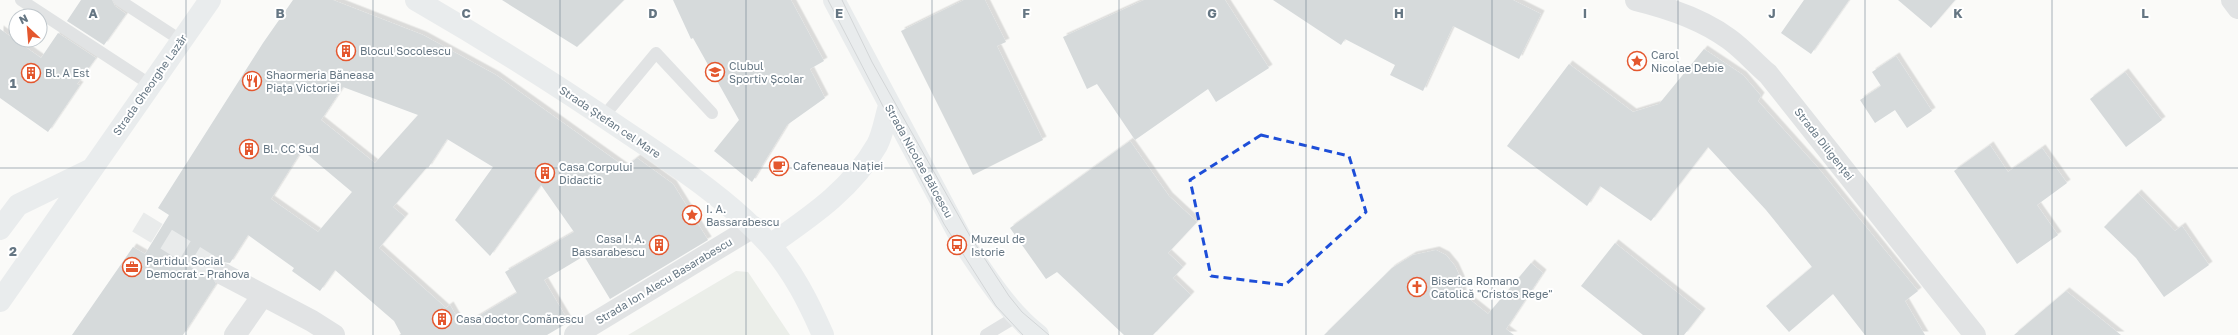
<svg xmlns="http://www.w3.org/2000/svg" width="2238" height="335" viewBox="0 0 2238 335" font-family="'Golos Text',sans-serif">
  <defs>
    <filter id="shadow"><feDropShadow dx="3.5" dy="-3.5" stdDeviation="0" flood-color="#0004"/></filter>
  </defs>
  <rect width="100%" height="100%" fill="#fafaf8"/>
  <path fill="#dadfd7" d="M 736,271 L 748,272 L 790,335 L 628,335 Z"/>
  <path fill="#aab3b9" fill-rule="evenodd" filter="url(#shadow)" d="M 81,0 L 112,0 L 115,6 L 126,14 L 104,45 L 67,21 Z
    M 293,0 L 333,0 L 423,35 L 496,75 L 625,167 L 637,158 L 673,184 L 708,240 L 610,299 L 584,256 L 544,280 L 569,322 L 547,335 L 399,335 L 401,334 L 394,321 L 335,270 L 320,291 L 292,271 L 294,268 L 248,235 L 230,263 L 222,262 L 212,268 L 211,275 L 216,284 L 183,335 L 72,335 L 133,247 L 145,254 L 169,215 L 158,208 L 263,43 ZM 343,87 L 418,115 L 375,163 L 321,120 ZM 447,139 L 493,167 L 455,220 L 490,256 L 541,185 L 574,232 L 505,272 L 517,293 L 462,326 L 450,305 L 446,308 L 379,248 L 405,217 L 393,207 L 427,167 L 428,168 ZM 302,150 L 352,192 L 318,232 L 271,199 Z
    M 502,0 L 624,0 L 577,47 Z
    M 673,0 L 791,0 L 824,61 L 810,69 L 825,98 L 787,125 L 752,182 L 714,151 L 739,120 L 693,38 L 691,39 Z
    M 964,0 L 985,0 L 1006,42 L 997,46 L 1043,140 L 973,175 L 901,31 Z
    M 1144,0 L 1225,0 L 1269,68 L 1216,102 L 1208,89 L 1135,140 L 1097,84 L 1087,89 L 1063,37 Z
    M 1273,0 L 1513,0 L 1541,14 L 1519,59 L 1453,26 L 1423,91 L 1390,75 L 1395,65 L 1345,39 L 1341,45 Z
    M 1804,0 L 1849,0 L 1811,54 L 1781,33 Z
    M 1898,0 L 1955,0 L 1931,28 Z
    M 0,29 L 41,58 L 58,33 L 96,58 L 77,84 L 80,85 L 48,132 L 0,98 Z
    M 1704,49 L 1743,75 L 1761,96 L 1758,101 L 1820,170 L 1918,291 L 1905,301 L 1925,335 L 1865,335 L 1833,294 L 1789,332 L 1766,306 L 1812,267 L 1766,210 L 1708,147 L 1651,221 L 1600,186 L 1587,206 L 1507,146 L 1569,64 L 1633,112 L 1659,104 Z
    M 1896,56 L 1932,111 L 1907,128 L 1895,110 L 1875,123 L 1860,100 L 1881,86 L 1872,72 Z
    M 2125,72 L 2162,120 L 2126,147 L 2090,99 Z
    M 1130,141 L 1169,196 L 1197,222 L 1168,253 L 1183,267 L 1173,278 L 1191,295 L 1153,335 L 1124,335 L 1057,272 L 1046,279 L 1010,228 Z
    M 1990,145 L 2008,172 L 2042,148 L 2067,183 L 2037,205 L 2058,235 L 2017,264 L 1954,171 Z
    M 2138,193 L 2175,231 L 2182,226 L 2209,265 L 2164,297 L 2136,258 L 2104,227 Z
    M 1615,243 L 1702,312 L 1684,335 L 1643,335 L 1581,286 Z
    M 1436,250 L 1446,255 L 1455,266 L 1461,279 L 1463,294 L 1488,314 L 1531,263 L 1543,273 L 1506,329 L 1514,335 L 1324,335 L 1392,268 L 1413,255 Z
    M 2066,291 L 2121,335 L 2014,335 Z"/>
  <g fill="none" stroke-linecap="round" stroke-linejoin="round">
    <path stroke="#d5d9db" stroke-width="22" stroke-dasharray="22 11" stroke-linecap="butt" d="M 138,222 L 223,274"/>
    <path stroke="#c3c8cc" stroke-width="12" d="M 21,0 L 151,85
      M 119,0 L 182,41
      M 603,117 L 656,53 L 712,113
      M 986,335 L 1009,321 L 1015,315"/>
    <path stroke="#c3c8cc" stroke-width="22" d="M 1636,0 C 1669,8 1702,19 1729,39 C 1743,49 1755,63 1768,74 L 1975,335
      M 2232,0 L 2238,8
      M 223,274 L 312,321 L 334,335
      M 235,335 L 263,295
      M 575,335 L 753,227"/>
    <path stroke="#d6dbdf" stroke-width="22" d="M 416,0 C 489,42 560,87 629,134 C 678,167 729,200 769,244 C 793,271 809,303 823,335
      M 834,0 L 964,244 C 986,276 1007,311 1038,335
      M 0,229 L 18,205 L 90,170
      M 770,245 C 810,217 852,189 877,145 C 883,134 885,119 889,106
      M 0,301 L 210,0"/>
    <path stroke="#a2aab0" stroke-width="1" d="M 828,0 L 944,224 L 996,306 L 1023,335
      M 842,0 L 872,62 L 970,236 L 1009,296 L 1022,312 L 1049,335"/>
  </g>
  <path d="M0 0H2238V335H0ZM 1261,135 L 1349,156 L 1366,212 L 1285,285 L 1211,276 L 1190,180 Z" fill="#fafaf8" fill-opacity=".55" fill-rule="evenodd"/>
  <path fill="none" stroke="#1d4ed8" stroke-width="3" stroke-dasharray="8 5" stroke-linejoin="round" d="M 1261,135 L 1349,156 L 1366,212 L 1285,285 L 1211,276 L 1190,180 Z"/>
  <path fill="none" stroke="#657683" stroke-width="1" stroke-opacity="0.55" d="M 186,0 L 186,335M 373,0 L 373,335M 560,0 L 560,335M 746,0 L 746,335M 932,0 L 932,335M 1119,0 L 1119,335M 1306,0 L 1306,335M 1492,0 L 1492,335M 1678,0 L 1678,335M 1865,0 L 1865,335M 2052,0 L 2052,335M 0,168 L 2238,168"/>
  <defs>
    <g id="building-ring" transform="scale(1)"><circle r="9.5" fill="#fff" stroke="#e4572e" stroke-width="1.5"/><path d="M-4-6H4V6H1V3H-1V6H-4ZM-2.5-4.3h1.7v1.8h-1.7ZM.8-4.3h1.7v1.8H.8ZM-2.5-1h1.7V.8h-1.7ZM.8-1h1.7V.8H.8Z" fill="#e4572e"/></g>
    <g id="sight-ring" transform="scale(1)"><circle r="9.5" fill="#fff" stroke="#e4572e" stroke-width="1.5"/><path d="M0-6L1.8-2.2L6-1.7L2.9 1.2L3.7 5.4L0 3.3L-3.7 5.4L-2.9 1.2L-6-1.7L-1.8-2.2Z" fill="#e4572e"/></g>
    <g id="school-ring" transform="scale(1)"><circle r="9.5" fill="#fff" stroke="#e4572e" stroke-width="1.5"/><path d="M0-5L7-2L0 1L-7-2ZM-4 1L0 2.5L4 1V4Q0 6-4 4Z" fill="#e4572e"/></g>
    <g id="restaurant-ring" transform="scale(1)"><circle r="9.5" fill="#fff" stroke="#e4572e" stroke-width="1.5"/><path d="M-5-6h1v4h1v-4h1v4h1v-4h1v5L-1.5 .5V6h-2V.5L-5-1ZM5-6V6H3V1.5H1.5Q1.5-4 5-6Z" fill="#e4572e"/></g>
    <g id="cafe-ring" transform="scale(1)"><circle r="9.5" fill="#fff" stroke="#e4572e" stroke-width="1.5"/><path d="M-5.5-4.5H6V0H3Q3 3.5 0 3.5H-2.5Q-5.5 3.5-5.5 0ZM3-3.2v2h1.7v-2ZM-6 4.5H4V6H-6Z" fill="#e4572e"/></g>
    <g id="bus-ring" transform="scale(1)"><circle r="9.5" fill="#fff" stroke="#e4572e" stroke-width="1.5"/><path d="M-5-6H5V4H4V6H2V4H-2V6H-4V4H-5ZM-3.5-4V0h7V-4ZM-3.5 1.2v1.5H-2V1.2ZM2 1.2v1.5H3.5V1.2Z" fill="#e4572e"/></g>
    <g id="office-ring" transform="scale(1)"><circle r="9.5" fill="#fff" stroke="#e4572e" stroke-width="1.5"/><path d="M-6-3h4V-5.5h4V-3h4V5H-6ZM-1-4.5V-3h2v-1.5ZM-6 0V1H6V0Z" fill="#e4572e"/></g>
    <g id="church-ring" transform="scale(1)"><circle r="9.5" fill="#fff" stroke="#e4572e" stroke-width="1.5"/><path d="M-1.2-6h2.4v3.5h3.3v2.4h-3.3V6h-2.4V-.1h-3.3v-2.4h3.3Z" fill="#e4572e"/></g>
  </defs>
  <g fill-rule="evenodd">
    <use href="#building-ring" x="346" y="51"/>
    <use href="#sight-ring" x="1637" y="61"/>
    <use href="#school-ring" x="715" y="72"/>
    <use href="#building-ring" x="31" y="73"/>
    <use href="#restaurant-ring" x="252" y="81"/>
    <use href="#building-ring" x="249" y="149"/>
    <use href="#cafe-ring" x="779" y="166"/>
    <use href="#building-ring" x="545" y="173"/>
    <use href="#sight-ring" x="692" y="215"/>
    <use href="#building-ring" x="659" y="245"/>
    <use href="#bus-ring" x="957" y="245"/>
    <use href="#office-ring" x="132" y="267"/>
    <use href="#church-ring" x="1417" y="287"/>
    <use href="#building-ring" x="442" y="319"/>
  </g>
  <g text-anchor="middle" stroke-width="4" stroke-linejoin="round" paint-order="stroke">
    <g font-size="11" fill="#657683" stroke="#fff" text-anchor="start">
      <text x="360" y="55">Blocul Socolescu</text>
      <text x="1651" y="59">Carol<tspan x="1651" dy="13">Nicolae Debie</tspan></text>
      <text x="729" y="70">Clubul<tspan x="729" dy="13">Sportiv Școlar</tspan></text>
      <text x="45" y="77">Bl. A Est</text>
      <text x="266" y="79">Shaormeria Băneasa<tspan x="266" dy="13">Piața Victoriei</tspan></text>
      <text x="263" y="153">Bl. CC Sud</text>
      <text x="793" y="170">Cafeneaua Nației</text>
      <text x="559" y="171">Casa Corpului<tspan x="559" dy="13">Didactic</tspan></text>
      <text x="706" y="213">I. A.<tspan x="706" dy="13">Bassarabescu</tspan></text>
      <text x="645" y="243" text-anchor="end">Casa I. A.<tspan x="645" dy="13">Bassarabescu</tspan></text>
      <text x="971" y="243">Muzeul de<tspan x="971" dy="13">Istorie</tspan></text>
      <text x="146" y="265">Partidul Social<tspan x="146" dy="13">Democrat - Prahova</tspan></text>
      <text x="1431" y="285">Biserica Romano<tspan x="1431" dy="13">Catolică "Cristos Rege"</tspan></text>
      <text x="456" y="323">Casa doctor Comănescu</text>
    </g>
    <g font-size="11" fill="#657683" stroke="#fff">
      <text transform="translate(150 85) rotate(-55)" y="4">Strada Gheorghe Lazăr</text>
      <text transform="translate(610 122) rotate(34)" y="4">Strada Ștefan cel Mare</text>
      <text transform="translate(1824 144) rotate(52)" y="4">Strada Diligenței</text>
      <text transform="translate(919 161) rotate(61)" y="4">Strada Nicolae Bălcescu</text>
      <text transform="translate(664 281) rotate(-31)" y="4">Strada Ion Alecu Basarabescu</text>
    </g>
  </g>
  <g font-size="13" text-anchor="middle" font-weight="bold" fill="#657683" stroke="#fff" stroke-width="4" stroke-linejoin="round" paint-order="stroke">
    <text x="93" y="18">A</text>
    <text x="280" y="18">B</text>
    <text x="466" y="18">C</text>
    <text x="653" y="18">D</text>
    <text x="839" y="18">E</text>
    <text x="1026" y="18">F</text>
    <text x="1212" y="18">G</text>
    <text x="1399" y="18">H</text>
    <text x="1585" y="18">I</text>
    <text x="1772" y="18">J</text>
    <text x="1958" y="18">K</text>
    <text x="2145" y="18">L</text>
    <text x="13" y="88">1</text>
    <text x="13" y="256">2</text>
  </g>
  <g transform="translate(28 28) rotate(334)"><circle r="19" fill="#ffffff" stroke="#c1c8cd"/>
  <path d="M0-3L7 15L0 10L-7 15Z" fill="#e4572e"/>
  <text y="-6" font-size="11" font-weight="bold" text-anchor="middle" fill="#657683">N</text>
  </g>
</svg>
